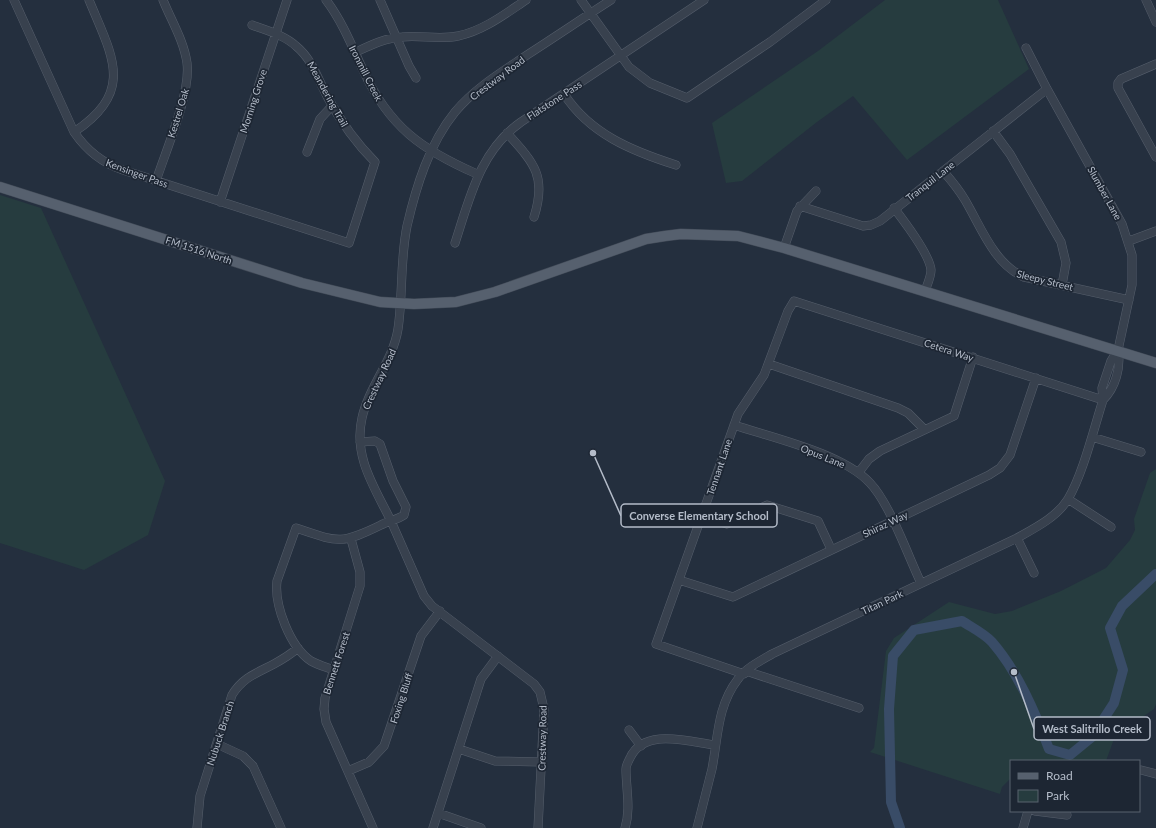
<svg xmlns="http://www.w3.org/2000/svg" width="1156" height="828" viewBox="0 0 1156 828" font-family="Lato,sans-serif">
  <rect width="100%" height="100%" fill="#242f3e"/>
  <path fill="#263c3f" d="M 885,0 L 998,0 L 1029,69 L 907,160 L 853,96 L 817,122 L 742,181 L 726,183 L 712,123 L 818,51 Z
    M 0,195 L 41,208 L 165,481 L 148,535 L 84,570 L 0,543 Z
    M 1156,469 L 1156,704 L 1154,709 L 1115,736 L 1106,761 L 1011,761 L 1011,778 L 1002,787 L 1000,794 L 870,752 L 874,748 L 886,651 L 894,638 L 949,602 L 995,614 L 1012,611 L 1061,591 L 1106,568 L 1130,540 L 1135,530 L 1134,519 L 1150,473 Z"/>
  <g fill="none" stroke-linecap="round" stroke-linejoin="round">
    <path stroke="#394c67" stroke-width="10" d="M 900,828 L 891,802 L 889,709 L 893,656 L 914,630 L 962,621 C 971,627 985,634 992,642 C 1018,672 1035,712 1049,749 L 1070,755 L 1092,737 L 1114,703 L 1123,670 L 1110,628 L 1122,606 L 1156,574"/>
    <g stroke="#565f6c" stroke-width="9">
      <path id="minor" d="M 14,0 L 74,132 C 87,151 102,163 123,170 L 349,243 L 375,162 C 356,143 341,122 328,98 C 318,80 313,60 296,46 C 284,35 268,31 252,25
        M 326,0 C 342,21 352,46 363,70 C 389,127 422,150 477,174
        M 380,0 L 409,66 L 416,78
        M 581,0 L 629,67 L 650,83 L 687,98 L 770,42 L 826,0
        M 1146,0 L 1156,22
        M 1026,48 L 1047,89 L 1122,224 L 1132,255 L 1132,285 L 1118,350 L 1111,361 L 1102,388 L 1103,400 C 1116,387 1121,367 1118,350
        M 356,52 C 371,45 385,38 402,37 C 421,35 439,40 458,36 C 483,31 505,14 526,0
        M 1156,64 L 1121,79 L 1118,83 L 1118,88 L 1156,157
        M 564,94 C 590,134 632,151 676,165
        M 993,131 L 1010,154 L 1061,242 L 1066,263 L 1062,285
        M 74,132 C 136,91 112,56 89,0
        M 507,133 C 534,163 547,176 534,217
        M 307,152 L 320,119 L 332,106
        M 943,171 C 951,180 959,190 965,200 C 981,227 994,264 1024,277 L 1129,300
        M 156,181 C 166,150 191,93 187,63 C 184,41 171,20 163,0
        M 220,202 L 287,0
        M 800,206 L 863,226 L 871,225 L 880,221 L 1047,89
        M 894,208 C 904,221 930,255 931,270 C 931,277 927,285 925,291
        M 1129,241 L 1156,231
        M 455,243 C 470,197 480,151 521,122 L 704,0
        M 784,248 L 797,211 L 816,191
        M 769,364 L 898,408 L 908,413 L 924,429
        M 734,425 C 773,438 842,453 870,483 C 890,504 908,556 921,583
        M 1092,437 L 1141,452
        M 859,472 L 869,459 L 880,451 L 954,416 L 973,357
        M 1068,499 L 1111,527
        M 703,516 L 727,524 L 767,505 L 818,521 L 831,549
        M 1017,538 L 1034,573
        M 351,539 L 360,572 L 360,586 L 325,698 L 324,709 L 326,722 L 373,828
        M 679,580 L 733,597 L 989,475 L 1000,468 L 1010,455 L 1036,378
        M 334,670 C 326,667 318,665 311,661 C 290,647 274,605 277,581 L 296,528 C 338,542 340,545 381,525 C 388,521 397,520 404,515 L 406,507 L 393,481 L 380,444 L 375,441 L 360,442
        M 746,671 L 859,708
        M 629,730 L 641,746
        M 217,744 L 243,756 L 253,766 L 281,828
        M 459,749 L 495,761 L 542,762
        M 1141,770 L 1156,774
        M 348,771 L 369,762 L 384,746 L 421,636 L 440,611
        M 1035,811 L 1067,815
        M 438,813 L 481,828
        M 197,828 L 200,796 L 232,695 C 243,677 257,673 274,664 C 283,659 291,654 298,648
        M 433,828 L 481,679 L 498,656
        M 538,828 L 544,709 L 540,692 L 534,684 L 432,606 L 424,596 C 413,571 402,546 391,521 C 375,488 353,457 362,418 C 369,386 393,361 398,329 C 403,295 400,260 407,226 C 416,187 429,144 455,112 C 475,88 502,72 527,55 C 555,37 583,18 611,0
        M 625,828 C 631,809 626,789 626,769 C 626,765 628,762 630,758 C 644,727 690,742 715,745
        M 697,828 C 702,808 707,789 712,769 C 718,738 717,706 738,679 C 746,668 760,661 772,654 L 1017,538 C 1035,528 1057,517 1068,499 C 1083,474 1094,428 1103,400 L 794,301 L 788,311 L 764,375 L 738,414 L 656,644 L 744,674
        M 1023,828 L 1028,811"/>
    </g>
    <g stroke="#414a57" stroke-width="11">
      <path id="major" d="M 0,187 L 302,283 L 380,302 L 414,304 L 456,302 L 495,292 L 646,239 L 665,236 L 681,234 L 738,236 L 784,248 L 1156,363"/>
    </g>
    <use href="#minor" stroke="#38414e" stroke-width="8"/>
    <use href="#major" stroke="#56606e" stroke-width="10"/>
  </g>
  <g text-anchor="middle" stroke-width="3.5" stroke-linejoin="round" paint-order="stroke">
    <g font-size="10" fill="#b4bcc9" stroke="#1d2633">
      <text transform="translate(366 73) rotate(63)" y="4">Ironmill Creek</text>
      <text transform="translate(497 78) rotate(-37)" y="4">Crestway Road</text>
      <text transform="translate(328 94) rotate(61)" y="4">Meandering Trail</text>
      <text transform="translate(554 100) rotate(-33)" y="4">Flatstone Pass</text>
      <text transform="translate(253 101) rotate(-72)" y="4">Morning Grove</text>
      <text transform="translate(178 113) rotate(-73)" y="4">Kestrel Oak</text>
      <text transform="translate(137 173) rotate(20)" y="4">Kensinger Pass</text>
      <text transform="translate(930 181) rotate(-38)" y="4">Tranquil Lane</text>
      <text transform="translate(1105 193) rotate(61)" y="4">Slumber Lane</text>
      <text transform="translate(199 250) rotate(18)" y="4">FM 1516 North</text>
      <text transform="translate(1045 280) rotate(14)" y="4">Sleepy Street</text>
      <text transform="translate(949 350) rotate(18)" y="4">Cetera Way</text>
      <text transform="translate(379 379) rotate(-65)" y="4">Crestway Road</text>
      <text transform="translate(823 456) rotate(22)" y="4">Opus Lane</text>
      <text transform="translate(719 467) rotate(-71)" y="4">Tennant Lane</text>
      <text transform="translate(885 524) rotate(-25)" y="4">Shiraz Way</text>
      <text transform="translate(882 602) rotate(-25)" y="4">Titan Park</text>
      <text transform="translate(336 663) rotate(-72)" y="4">Bennett Forest</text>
      <text transform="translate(401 698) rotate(-72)" y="4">Foxing Bluff</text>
      <text transform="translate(220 733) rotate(-72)" y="4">Nubuck Branch</text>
      <text transform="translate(542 738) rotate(-89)" y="4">Crestway Road</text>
    </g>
  </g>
  <path fill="none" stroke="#b4bcc9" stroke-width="1.5" d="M593 453L621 516M1014 672L1034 729"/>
  <g fill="#b4bcc9" stroke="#1d2633" stroke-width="1.5">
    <circle cx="593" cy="453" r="4"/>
    <circle cx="1014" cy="672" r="4"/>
  </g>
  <g fill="#1d2633" stroke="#b4bcc9" stroke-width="1.5">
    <rect x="621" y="504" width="156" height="23" rx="4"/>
    <rect x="1034" y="717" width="116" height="23" rx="4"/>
  </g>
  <g font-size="11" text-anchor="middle" font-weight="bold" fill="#b4bcc9">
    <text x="699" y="520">Converse Elementary School</text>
    <text x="1092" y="733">West Salitrillo Creek</text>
  </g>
  <rect x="1010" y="760" width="130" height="52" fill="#1d2633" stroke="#59626f"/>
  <rect x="1018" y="773" width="20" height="6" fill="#56606e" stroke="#59626f"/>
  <text x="1046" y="780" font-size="12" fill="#b4bcc9">Road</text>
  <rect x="1018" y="790" width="20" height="12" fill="#263c3f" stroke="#59626f"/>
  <text x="1046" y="800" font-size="12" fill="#b4bcc9">Park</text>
</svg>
